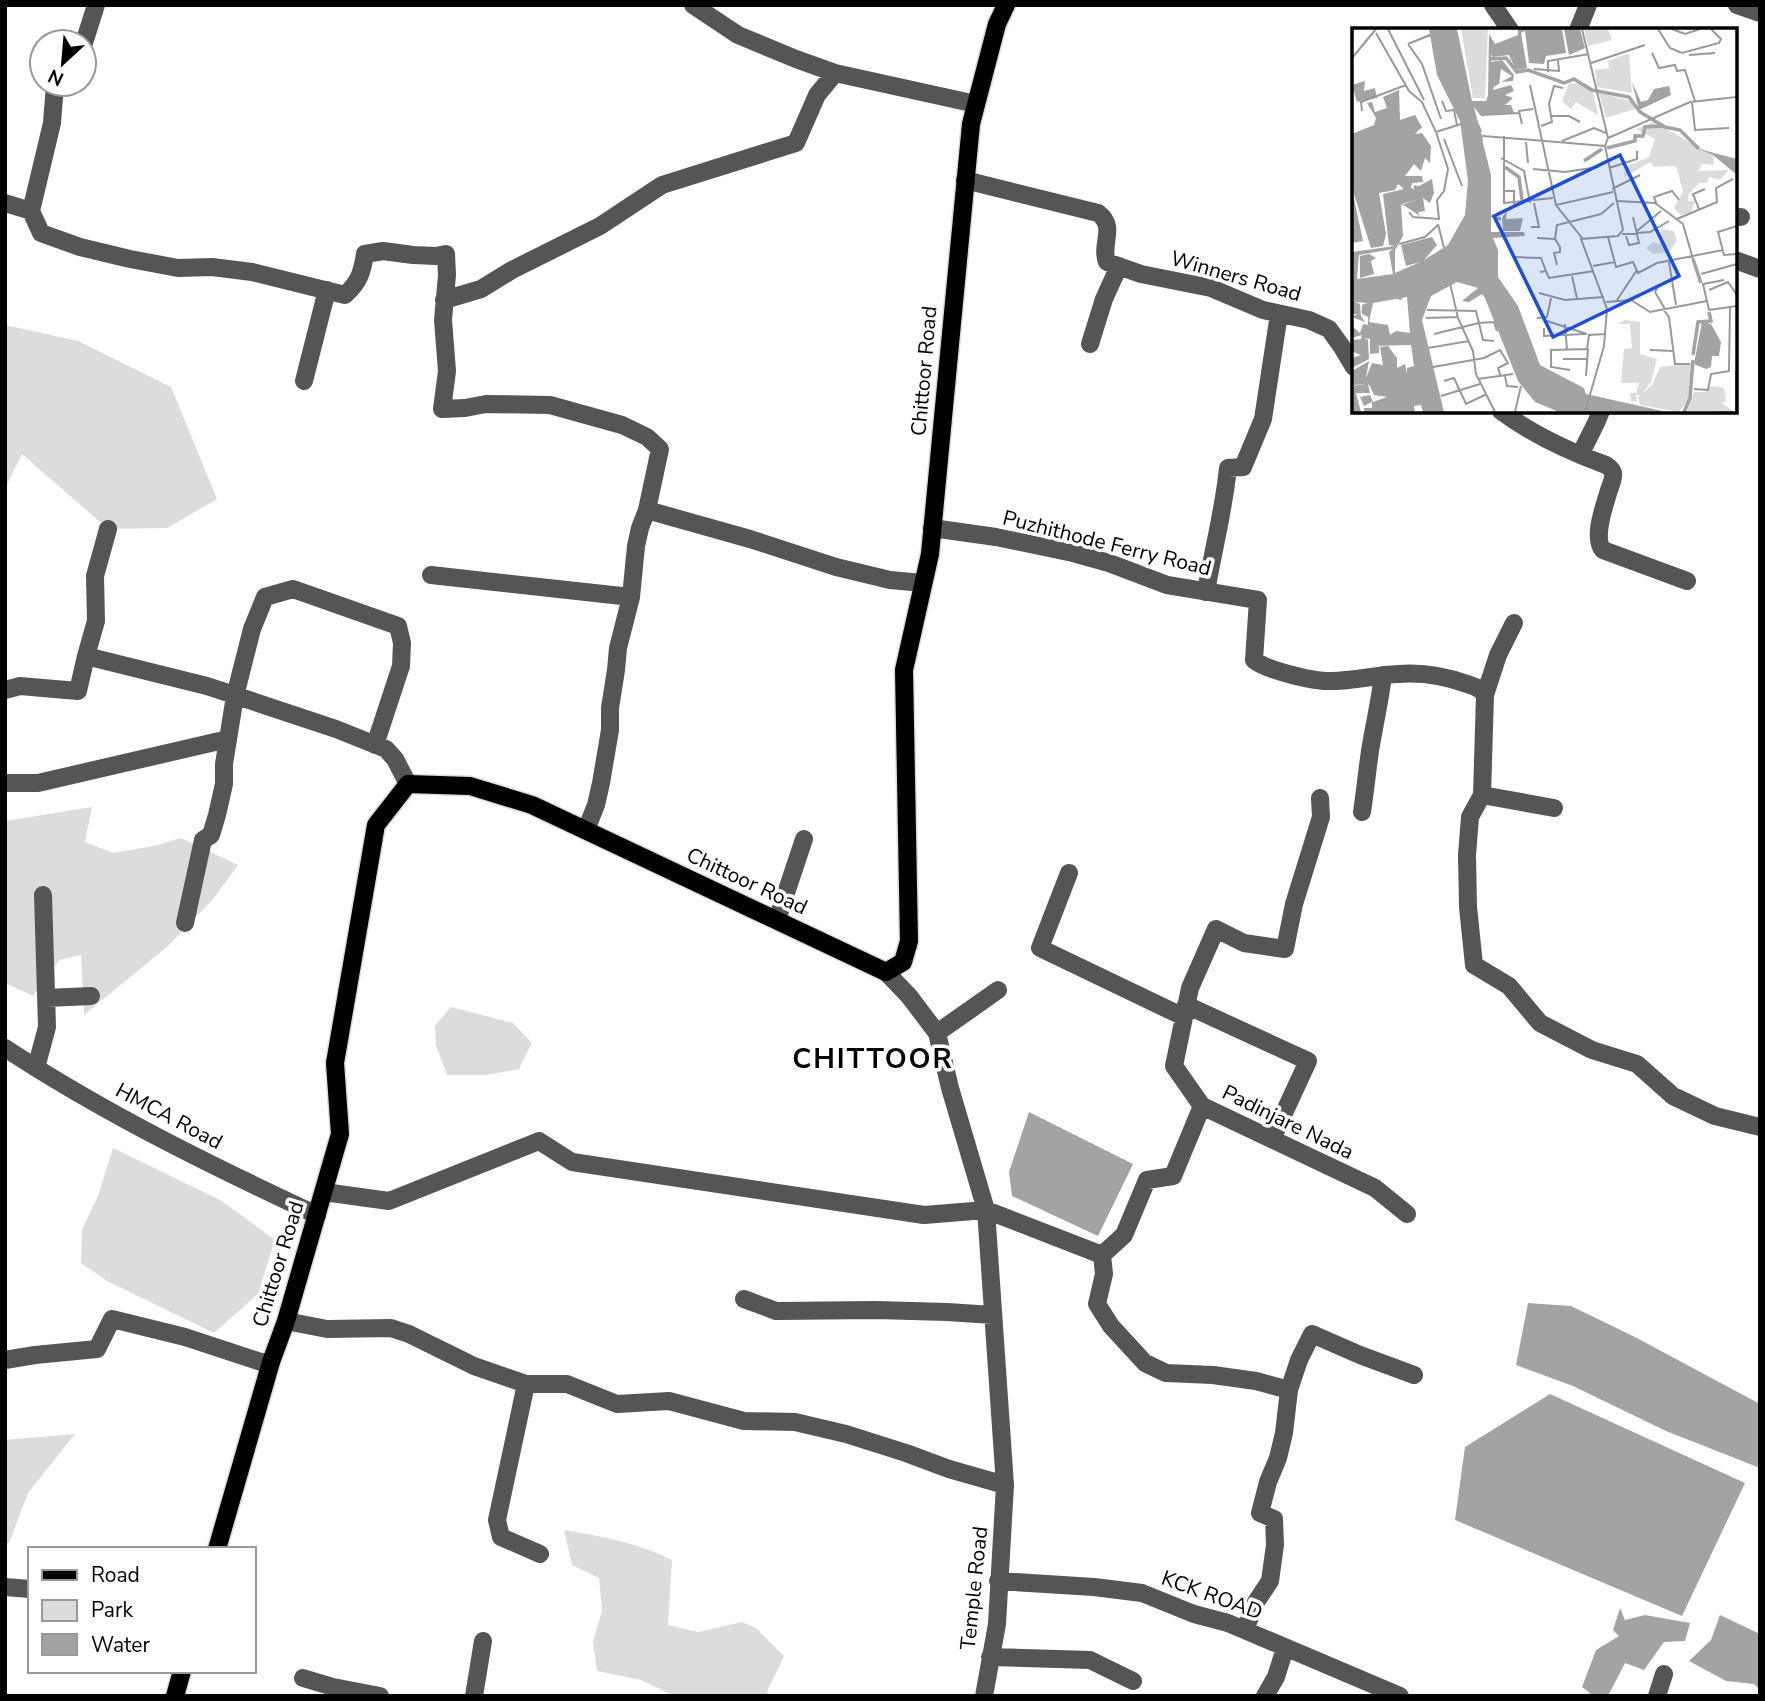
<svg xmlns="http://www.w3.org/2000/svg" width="1765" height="1701" viewBox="0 0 1765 1701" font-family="'Nunito Sans',sans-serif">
  <rect width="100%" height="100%" fill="#fff"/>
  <path fill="#dcdcdc" d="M 5,325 L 78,341 L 171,387 L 217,499 L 167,528 L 108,529 L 22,454 L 5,488 Z
    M 92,807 L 85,842 L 113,853 L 154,846 L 181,838 L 238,865 L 214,898 L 168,946 L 84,1015 L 81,955 L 59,960 L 33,996 L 5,983 L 5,821 Z
    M 451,1007 L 513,1023 L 532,1043 L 519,1069 L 486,1075 L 447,1075 L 436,1045 L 435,1026 Z
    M 113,1148 L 222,1201 L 275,1240 L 258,1294 L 214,1333 L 107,1281 L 81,1263 L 82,1230 L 98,1196 Z
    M 75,1434 L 28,1493 L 9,1543 L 5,1543 L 5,1440 Z
    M 564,1530 C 601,1536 638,1543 672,1560 L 668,1625 L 698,1632 L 742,1622 L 756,1628 L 784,1656 L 767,1692 L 769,1696 L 674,1696 L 641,1680 L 597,1671 L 593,1641 L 602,1611 L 599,1578 L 572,1565 Z"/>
  <path fill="#a3a3a3" d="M 1029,1112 L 1133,1164 L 1098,1236 L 1012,1196 L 1009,1172 Z
    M 1528,1303 L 1571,1306 L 1635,1337 L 1760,1404 L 1760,1468 L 1666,1431 L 1573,1386 L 1516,1365 Z
    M 1550,1394 L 1745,1483 L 1682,1616 L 1455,1520 L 1465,1447 Z
    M 1620,1608 L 1625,1620 L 1645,1615 L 1690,1623 L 1685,1641 L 1664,1642 L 1644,1670 L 1625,1663 L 1608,1696 L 1588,1696 L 1590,1693 L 1582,1687 L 1596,1650 L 1619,1636 L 1613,1630 Z
    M 1720,1615 L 1760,1634 L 1760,1674 L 1758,1675 L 1760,1679 L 1760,1690 L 1754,1684 L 1726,1681 L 1689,1661 L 1711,1640 Z"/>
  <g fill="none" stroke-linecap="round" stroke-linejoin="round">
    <g stroke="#dbdbdb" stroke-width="21">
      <path id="major" d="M 217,1549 L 271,1362 L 286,1321 L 340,1134 L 335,1063 L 376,825 L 408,784 L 470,786 L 532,805 L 886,972 L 903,962 L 909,941 L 904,670 L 930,554 L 971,124 L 997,24 L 1006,5
        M 175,1696 L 182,1671"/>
    </g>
    <path stroke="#555" stroke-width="18" d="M 693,5 L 738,35 L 796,59 L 835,73 L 976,104
      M 1493,5 L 1510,30
      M 1737,5 L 1760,13
      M 1578,30 L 1588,5
      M 84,43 L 96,5
      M 965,180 L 1098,213 C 1117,227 1100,244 1107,262 L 1141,274 L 1211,288 L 1263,310 L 1309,320 L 1329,329 L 1342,347 L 1354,367
      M 5,203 L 31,211 L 41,233 L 80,247 L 130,259 L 178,268 L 212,267 L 252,272 L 345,295 C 359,282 362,273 365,254 L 383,251 L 413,255 L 436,256 L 446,254 L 447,275 L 443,320 L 447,371 L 442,409 L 465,408 L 486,404 L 550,405 L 622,425 L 647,437 L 660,449 L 647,510 L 640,528 L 636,546 L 631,597 L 618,648 L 616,670 L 610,708 L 610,730 L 601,783 L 596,805 L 586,830
      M 31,211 L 52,123 L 55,84
      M 1735,217 L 1741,217
      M 1735,260 L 1760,269
      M 444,300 L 481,289 L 512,270 L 600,226 L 662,185 L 796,143 L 817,95 L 835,73
      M 1090,344 L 1104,299 L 1119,266
      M 304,381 L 327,290
      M 1501,411 C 1533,435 1568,451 1606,465 C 1609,467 1612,469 1613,473 C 1614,478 1611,485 1609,490 C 1605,505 1592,537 1603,550 L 1687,581
      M 1580,455 L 1596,423 L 1601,411
      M 647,510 L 750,539 L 836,567 L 890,580 L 923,583
      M 932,528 L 996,537 L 1073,553 L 1109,563 L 1167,585 L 1258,600 L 1254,660 C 1266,670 1312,681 1327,681 C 1351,682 1374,675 1398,674 C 1421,672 1445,676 1467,684 C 1475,687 1481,688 1485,695 L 1482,795 L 1554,808
      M 431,575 L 631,597
      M 1206,592 C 1213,550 1224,509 1228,468 L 1243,467 L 1263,419 L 1279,314
      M 86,656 L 96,621 L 95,576 L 108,529
      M 5,690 L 20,686 L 78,691 L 86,656 L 207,686 L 336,729 L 386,749 L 395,759 L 408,784
      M 1485,695 L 1498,655 L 1514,623
      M 5,783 L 38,783 L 228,739
      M 1482,795 L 1470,817 L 1467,855 L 1468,907 L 1474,965 L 1509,986 L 1540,1023 L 1592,1050 L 1637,1064 L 1673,1096 L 1715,1116 L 1760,1127
      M 1362,812 C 1365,792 1367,772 1370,751 C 1374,726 1380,701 1383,675
      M 1069,873 L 1040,948 L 1184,1017
      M 777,920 L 804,839
      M 185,923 L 203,840 L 211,835 L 217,815 L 224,784 L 224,764 L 235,696 L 252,629 L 265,597 L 293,589 L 398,626 L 402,643 L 401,666 L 375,745
      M 47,998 L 91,996
      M 1186,1005 L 1308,1061 L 1272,1139
      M 937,1033 L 998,990
      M 5,1048 C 104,1113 210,1165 317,1215
      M 36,1068 L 47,1027 L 43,895
      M 1202,1106 L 1174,1066 L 1190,988 L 1216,929 L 1244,943 L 1285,949 L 1294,904 L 1321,817 L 1320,798
      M 324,1192 L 389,1201 L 539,1141 L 572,1162 L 924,1215 L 986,1210 L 1102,1255 L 1124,1235 L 1147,1180 L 1173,1176 L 1202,1106 L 1375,1188 L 1407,1214
      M 1102,1255 L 1104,1274 L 1097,1304 L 1111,1326 L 1145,1363 L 1166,1373 L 1213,1375 L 1256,1381 L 1289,1390
      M 744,1299 L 776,1311 L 876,1310 L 947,1312 L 993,1315
      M 286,1321 L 327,1329 L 391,1328 L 409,1334 L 474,1366 L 526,1384 L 567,1384 L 617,1404 L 669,1401 L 744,1421 L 795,1422 L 846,1434 L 906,1453 L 949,1469 L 1005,1485 L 986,1210 L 950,1088 L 937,1033 L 909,996 L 886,972
      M 5,1360 L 35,1355 L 97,1349 L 112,1319 L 185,1337 L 261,1362 L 271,1362
      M 526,1384 L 497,1520 L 501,1537 L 540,1554
      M 998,1581 L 1094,1587 L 1142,1593 L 1194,1614 L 1228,1623 L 1400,1696
      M 5,1587 L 30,1589
      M 1245,1630 L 1256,1602 L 1270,1581 L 1275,1545 L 1274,1519 L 1260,1513 L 1268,1482 L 1278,1458 L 1284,1433 L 1289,1390 L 1299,1360 L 1312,1334 L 1360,1355 L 1414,1375
      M 990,1657 L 1090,1660 L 1133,1681
      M 303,1678 L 333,1687 L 380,1696
      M 474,1696 L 483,1641
      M 984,1696 L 997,1624 L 1005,1485
      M 1265,1696 L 1276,1677 L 1285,1648
      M 1657,1696 L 1664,1674"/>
    <use href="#major" stroke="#000" stroke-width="18"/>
  </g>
  <g text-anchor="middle" stroke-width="7" stroke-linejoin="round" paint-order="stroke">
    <g font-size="21" fill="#000" stroke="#fff">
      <text transform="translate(1236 276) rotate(16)" y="7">Winners Road</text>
      <text transform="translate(924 371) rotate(-85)" y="7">Chittoor Road</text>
      <text transform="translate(1107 543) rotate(14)" y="7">Puzhithode Ferry Road</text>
      <text transform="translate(747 881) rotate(25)" y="7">Chittoor Road</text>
      <text transform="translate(169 1116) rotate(28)" y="7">HMCA Road</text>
      <text transform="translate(1288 1122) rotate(26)" y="7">Padinjare Nada</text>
      <text transform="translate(278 1264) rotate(-73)" y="7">Chittoor Road</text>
      <text transform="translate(974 1588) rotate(-84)" y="7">Temple Road</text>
      <text transform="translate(1212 1595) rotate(20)" y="7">KCK ROAD</text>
    </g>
    <g font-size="28" font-weight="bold" letter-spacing="2" fill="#000" stroke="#fff">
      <text x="873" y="1068">CHITTOOR</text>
    </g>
  </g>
  <g transform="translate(1352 28)">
    <rect width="385" height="385" fill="#fff"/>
    <path d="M 109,1 L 136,1 L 133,70 L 121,70 ZM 232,1 L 256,1 L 260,12 L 236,18 ZM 277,25 L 280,65 L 245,59 L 243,42 L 257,40 L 256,33 ZM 217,55 L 234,56 L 241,64 L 246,87 L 224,74 L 219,81 L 210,73 ZM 247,65 L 279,73 L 283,81 L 254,90 ZM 302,94 L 361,127 L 362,137 L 350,136 L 346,143 L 377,142 L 368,152 L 357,149 L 355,155 L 347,155 L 336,167 L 336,173 L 343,173 L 339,184 L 329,187 L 322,180 L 331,163 L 324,138 L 302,139 L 299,134 L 272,149 L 273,139 L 297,129 L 303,111 L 284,101 ZM 309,201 L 322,203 L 325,213 L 317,224 L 301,226 L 294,220 L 301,214 L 309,216 ZM 273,292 L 288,294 L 288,326 L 305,331 L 299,354 L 289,367 L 284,367 L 285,373 L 279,373 L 278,365 L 284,365 L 287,355 L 269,355 L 272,321 L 280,320 L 278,296 L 266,296 ZM 339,336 L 336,372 L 327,384 L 288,377 L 286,369 L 300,357 L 308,339 ZM 359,358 L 372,360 L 374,373 L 370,375 L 382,384 L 335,383 L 342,364 L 354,364 Z" fill="#dcdcdc"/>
    <path d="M 77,1 L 105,1 L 120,73 L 134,73 L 136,67 L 137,6 L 143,16 L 166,7 L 166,1 L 210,1 L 214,25 L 194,28 L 192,36 L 177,35 L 173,3 L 169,5 L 175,40 L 164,42 L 157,27 L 140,29 L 139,25 L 139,34 L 150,32 L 162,47 L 161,53 L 149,54 L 160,48 L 149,41 L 147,56 L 142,59 L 141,62 L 159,57 L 162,63 L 153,67 L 161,70 L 153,77 L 159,77 L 162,85 L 128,87 L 122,79 L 139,147 L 139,188 L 149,189 L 149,193 L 139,189 L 139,204 L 172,204 L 173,208 L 141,210 L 146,222 L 146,249 L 166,278 L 188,337 L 232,360 L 234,366 L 315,384 L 207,384 L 183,374 L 166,353 L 133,270 L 130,266 L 117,274 L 110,273 L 126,260 L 105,254 L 79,268 L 70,292 L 92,384 L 71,384 L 69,377 L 62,378 L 63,384 L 12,384 L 12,380 L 20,380 L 20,374 L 12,378 L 8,369 L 18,367 L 21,374 L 35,369 L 22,367 L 18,358 L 16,356 L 18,365 L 4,365 L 9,384 L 0,384 L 0,358 L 14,356 L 2,357 L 0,343 L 17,333 L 14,350 L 20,335 L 31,337 L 28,319 L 36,318 L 45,330 L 45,340 L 53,336 L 55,346 L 55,340 L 62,338 L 59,317 L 21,318 L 27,318 L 27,325 L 18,326 L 18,311 L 12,310 L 16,312 L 17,331 L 0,340 L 0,330 L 9,327 L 1,324 L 0,312 L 9,311 L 10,307 L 0,310 L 0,298 L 8,305 L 11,296 L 16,297 L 16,289 L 10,286 L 10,277 L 15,275 L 3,274 L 8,276 L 9,288 L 13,294 L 0,289 L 5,286 L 0,286 L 0,224 L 43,218 L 37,217 L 31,166 L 52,161 L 46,156 L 43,162 L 27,165 L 34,206 L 31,218 L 19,220 L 0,160 L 0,106 L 22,97 L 24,90 L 15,75 L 20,74 L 23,84 L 35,80 L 31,69 L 47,62 L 48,92 L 63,87 L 70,99 L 63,106 L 70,105 L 79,118 L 78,135 L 73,130 L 69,143 L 62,136 L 53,148 L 70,148 L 71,154 L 60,155 L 59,160 L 62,161 L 62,157 L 67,158 L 80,151 L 82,165 L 78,175 L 71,170 L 73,183 L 66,184 L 68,188 L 50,176 L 67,171 L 49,177 L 51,208 L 43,222 L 43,245 L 68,234 L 54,238 L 49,217 L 80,209 L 85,217 L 72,232 L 96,217 L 113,187 L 116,153 L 108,93 L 85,47 ZM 41,221 L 37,224 L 41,246 L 5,251 L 7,227 ZM 55,269 L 58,305 L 44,303 L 38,307 L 36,297 L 17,294 L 21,275 ZM 212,1 L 228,1 L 233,20 L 217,27 ZM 13,53 L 12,63 L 23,60 L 25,70 L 5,74 L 0,57 ZM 280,54 L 289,74 L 296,72 L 302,61 L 317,58 L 319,67 L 287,82 ZM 347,121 L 385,131 L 385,147 L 361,127 ZM 0,161 L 11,213 L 0,215 ZM 155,182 L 154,191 L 171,190 L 168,203 L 151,203 L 150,190 ZM 17,226 L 24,230 L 19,233 L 22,246 L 8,250 L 8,228 ZM 350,294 L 359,296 L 369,314 L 367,328 L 360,328 L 359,339 L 354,341 L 342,336 Z" fill="#a3a3a3" fill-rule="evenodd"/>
    <path fill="none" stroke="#a3a3a3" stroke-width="3.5" d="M 86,1 L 79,7 L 91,6 L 95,15 L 111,94M 137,31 L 154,30 L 165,44 L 176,42 L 212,55 L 222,51 L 240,62 L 277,69 L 288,84 L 313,99 L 328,102 L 347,121M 104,48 L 128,103 L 124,110 L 126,126M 255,120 L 283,113 L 283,108 L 291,108 L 293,99 L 312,98M 232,133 L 250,121M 153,139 L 167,149 L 170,172M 125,206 L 128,149M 341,231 L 349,255M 71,256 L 107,231 L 123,211M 0,263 L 58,258M 0,266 L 34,263 L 48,270 L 55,260 L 93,250 L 98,255 L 115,240 L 124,215 L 129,108 L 112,98M 341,327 L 346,294 L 359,293 L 357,284M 332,384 L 338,370 L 341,332"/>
    <path fill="none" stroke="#999" stroke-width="2" d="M 36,1 L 72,72M 230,1 L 256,110M 306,1 L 318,20 L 330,25 L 367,15 L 369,11 L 359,1M 320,1 L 333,6 L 348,1M 24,5 L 57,63 L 70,74 L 84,104 L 109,96M 56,16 L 70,36 L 89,91M 56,16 L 78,7M 300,25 L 307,40 L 323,37 L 325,43 L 333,42 L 343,73M 337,27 L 363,25M 0,30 L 24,1M 239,35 L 293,17M 182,41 L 207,43 L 206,32M 196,44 L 196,33 L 237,26M 178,57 L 204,177M 90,73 L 94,83 L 102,82 L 105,97M 340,74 L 343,102 L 377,100M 10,83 L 9,74 L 54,57M 129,87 L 167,85M 198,88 L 217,88 L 228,94M 170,96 L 167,83 L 181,81M 189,98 L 200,94 L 197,76 L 202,58 L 211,60M 131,108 L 253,118M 152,108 L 152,175 L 201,170M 92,111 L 110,158M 210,113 L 242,100 L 254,105M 174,114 L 176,135M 149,130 L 172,143 L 178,175M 257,140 L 285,131 L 285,123M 181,141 L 213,144 L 247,139M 260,161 L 288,147M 152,163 L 162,163 L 162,176M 264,173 L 303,175 L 331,196 L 341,231M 305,177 L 302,169 L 320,163 L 327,172M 347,181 L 341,166 L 353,161M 57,184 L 61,189 L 87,191 L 85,172 L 92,163 L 96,141 L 84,104M 325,191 L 365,174 L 364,160 L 381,151M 86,196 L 92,220M 385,198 L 366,204 L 372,227 L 385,226M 179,199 L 187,199 L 182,175M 285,203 L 309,183M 270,206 L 298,204 L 317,193M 274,208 L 277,217 L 287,215 L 281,189M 256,209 L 264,239 L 281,234 L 286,245 L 305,235 L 371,222M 185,210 L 203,211 L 205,197 L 249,186 L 262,175M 230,210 L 204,177 L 261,164M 203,211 L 208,219 L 208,224 L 202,225 L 205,237M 47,216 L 73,209 L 86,197M 161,229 L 189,230 L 194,243M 317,234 L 324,277M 241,238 L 263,234M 188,244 L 194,243 L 197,250 L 242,243M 349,246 L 385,236M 220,248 L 225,270M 372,252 L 351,256 L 357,282 L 385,278M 98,255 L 106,290 L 121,323 L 124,346 L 143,384M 306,258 L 303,264 L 313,281M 357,262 L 376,254 L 385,267M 187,265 L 213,272 L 252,269M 265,272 L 285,242M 254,274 L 279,272 L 298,284 L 355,273M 311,281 L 317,289 L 323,336 L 338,336M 75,282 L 124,283 L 127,295 L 142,294 L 145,303M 74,290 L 106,289M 185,290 L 195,289 L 199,270M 195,293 L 235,306M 213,296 L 215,322M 192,300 L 192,308 L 233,306M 82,306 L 127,295 L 131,312 L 142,313M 76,320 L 117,313M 298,322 L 322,323M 211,331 L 235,331M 81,339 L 132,330 L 148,322 L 156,335 L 146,340 L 149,349M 218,342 L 199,339 L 199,322 L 235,321 L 237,307 L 253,306M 384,343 L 384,384M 153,348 L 155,358 L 166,359M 234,348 L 236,321M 126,351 L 161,346M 92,353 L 102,350 L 114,376 L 135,366M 342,361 L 356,362 L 359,346 L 377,343 L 378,280M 89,368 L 128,356M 163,384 L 169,358M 233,384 L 252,318 L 255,281 L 229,211 L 266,208 L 271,202 L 253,118 L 256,110 L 338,74 L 385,69"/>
    <path fill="#1d4ed8" fill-opacity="0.15" stroke="#1d4ed8" stroke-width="3.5" d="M 268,127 L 327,248 L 201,309 L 142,188 Z"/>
    <rect width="385" height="385" fill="none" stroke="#000" stroke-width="3.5"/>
  </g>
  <rect width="1765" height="1701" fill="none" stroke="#000000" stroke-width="14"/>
  <rect x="28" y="1547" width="228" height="126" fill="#ffffff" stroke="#999999" stroke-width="2"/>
  <rect x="42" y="1570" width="35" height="10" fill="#000000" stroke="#999999" stroke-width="2"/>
  <text x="91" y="1582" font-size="21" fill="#000000">Road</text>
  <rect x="42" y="1600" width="35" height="21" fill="#dcdcdc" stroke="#999999" stroke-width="2"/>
  <text x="91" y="1617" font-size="21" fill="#000000">Park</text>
  <rect x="42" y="1634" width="35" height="21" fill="#a3a3a3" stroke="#999999" stroke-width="2"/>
  <text x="91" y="1652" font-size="21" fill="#000000">Water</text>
  <g transform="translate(63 63) rotate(206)"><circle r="33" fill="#ffffff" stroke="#999999" stroke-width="2"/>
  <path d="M0-5L12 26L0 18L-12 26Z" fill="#000000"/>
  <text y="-10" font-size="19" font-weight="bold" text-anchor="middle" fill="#000000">N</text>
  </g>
</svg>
